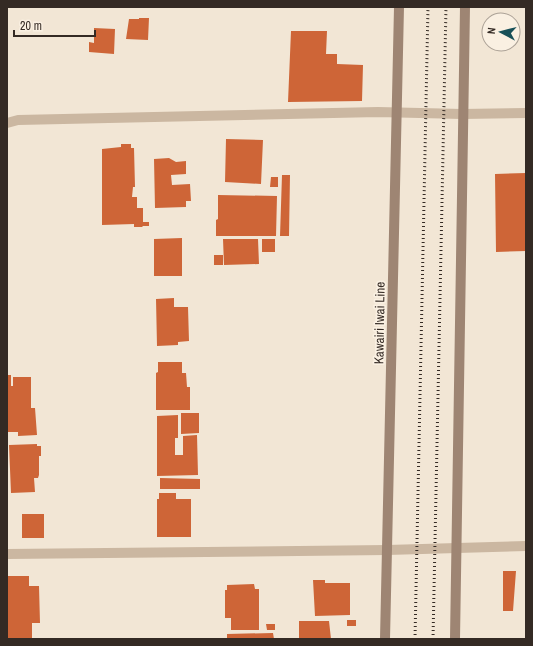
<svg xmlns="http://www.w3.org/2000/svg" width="533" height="646" viewBox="0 0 533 646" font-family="'Archivo Narrow',sans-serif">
  <rect width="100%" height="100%" fill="#f2e6d5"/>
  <path fill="#ce6537" d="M 139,18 L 149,18 L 148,40 L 126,39 L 129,19 L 139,19 Z
    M 94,28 L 115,29 L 114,54 L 89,52 L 89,42 L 94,43 Z
    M 291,31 L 327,31 L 326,54 L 337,54 L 337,64 L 363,65 L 362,101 L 288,102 Z
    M 226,139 L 263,140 L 261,184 L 225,182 Z
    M 121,144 L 131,144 L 131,148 L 134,148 L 135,187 L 133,187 L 132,197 L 137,197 L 137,208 L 143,208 L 143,222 L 149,222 L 149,226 L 143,226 L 142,227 L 134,227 L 134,224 L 102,225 L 102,149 L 121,147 Z
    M 169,158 L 176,162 L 186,161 L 186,174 L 171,175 L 172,185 L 190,184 L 191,201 L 186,201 L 186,207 L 155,208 L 154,159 Z
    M 526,173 L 526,251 L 496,252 L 495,174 Z
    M 282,175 L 290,175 L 289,236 L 280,236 Z
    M 271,177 L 278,177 L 278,187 L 270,187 Z
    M 218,195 L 277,196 L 276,236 L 216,236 L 216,220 L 218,219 Z
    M 182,238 L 182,276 L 154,276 L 154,239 Z
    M 223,239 L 258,239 L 259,264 L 224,265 Z
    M 262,239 L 275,239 L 275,252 L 262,252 Z
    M 214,255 L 223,255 L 223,265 L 214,265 Z
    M 174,298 L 174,307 L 188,307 L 189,341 L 178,342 L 178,345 L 157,346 L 156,299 Z
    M 158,362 L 182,362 L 182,373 L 186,373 L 187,387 L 190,387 L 190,410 L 156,410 L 156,373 L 158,372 Z
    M 7,375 L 11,375 L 11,386 L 13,386 L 13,377 L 31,377 L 31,408 L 35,408 L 37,435 L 18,436 L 18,432 L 7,432 Z
    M 181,413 L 199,413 L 199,433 L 181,434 Z
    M 178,415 L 178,438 L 175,438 L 175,455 L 183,455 L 183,436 L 197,435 L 198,475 L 157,476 L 157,416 Z
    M 37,444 L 37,446 L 41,446 L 41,456 L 39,456 L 39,475 L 38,478 L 34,478 L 35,492 L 11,493 L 9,445 Z
    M 160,478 L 200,479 L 200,489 L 160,489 Z
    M 159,493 L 176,493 L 176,499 L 191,499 L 191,537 L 157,537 L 157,499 L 159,499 Z
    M 22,514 L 44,514 L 44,538 L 22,538 Z
    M 503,571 L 516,571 L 513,611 L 503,611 Z
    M 7,576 L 29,576 L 29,586 L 39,586 L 40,623 L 32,623 L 32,639 L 7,639 Z
    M 313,580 L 325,580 L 325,583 L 350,583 L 350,615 L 315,616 Z
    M 254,584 L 255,589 L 259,589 L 259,630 L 231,630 L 231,618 L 225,618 L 225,590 L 227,590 L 227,585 Z
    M 347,620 L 356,620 L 356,626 L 347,626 Z
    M 299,621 L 329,621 L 331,639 L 299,639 Z
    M 266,624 L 275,624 L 275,630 L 267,630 Z
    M 273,633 L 274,639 L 227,639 L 227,634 Z"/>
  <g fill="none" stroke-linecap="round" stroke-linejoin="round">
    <path stroke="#cbb7a1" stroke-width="10" d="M 7,123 L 18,120 L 378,112 L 462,114 L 526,113
      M 7,554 L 387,550 L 526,546"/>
    <path stroke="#9e8573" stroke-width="10" d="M 385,639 L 399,7
      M 455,639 L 465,7"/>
    <path stroke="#342a24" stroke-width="3" stroke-dasharray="1 3" stroke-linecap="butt" d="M 415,639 L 428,7
      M 433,639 L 446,7"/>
  </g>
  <g text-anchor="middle" stroke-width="3.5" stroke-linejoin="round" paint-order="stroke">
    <g font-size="13" fill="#342a24" stroke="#faf0e2">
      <text transform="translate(379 323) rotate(-89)" y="5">Kawairi Iwai Line</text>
    </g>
  </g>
  <rect width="533" height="646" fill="none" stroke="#342a24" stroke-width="16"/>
  <g transform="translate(501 32) rotate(277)"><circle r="19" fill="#faf0e2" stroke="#aba196"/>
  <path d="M0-3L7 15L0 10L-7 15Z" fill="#185058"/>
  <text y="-6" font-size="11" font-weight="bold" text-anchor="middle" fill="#342a24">N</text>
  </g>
  <path d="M14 30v6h81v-6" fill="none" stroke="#342a24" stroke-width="2"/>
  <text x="20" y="30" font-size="12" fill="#342a24" stroke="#faf0e2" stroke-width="3" paint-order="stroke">20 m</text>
</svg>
